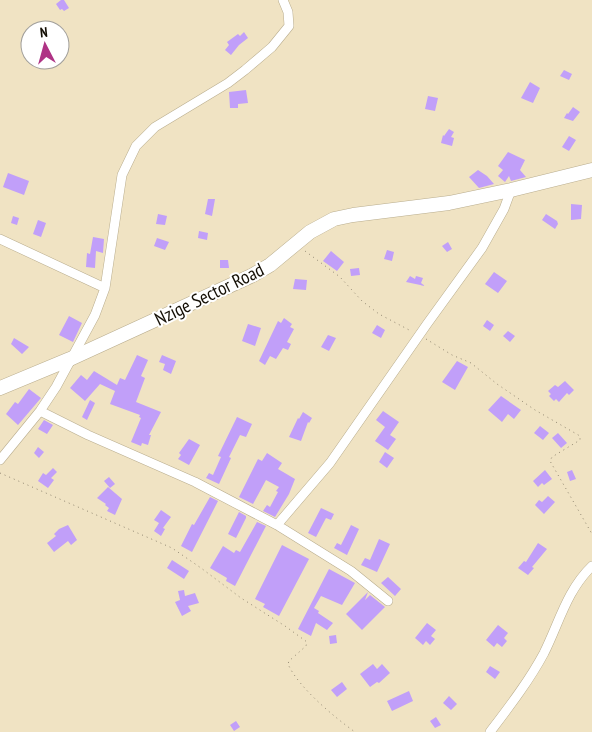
<svg xmlns="http://www.w3.org/2000/svg" width="592" height="732" viewBox="0 0 592 732" font-family="'PT Sans Narrow',sans-serif">
  <rect width="100%" height="100%" fill="#f0e3c3"/>
  <path fill="#c19ff9" d="M 61,0 L 64,0 L 69,8 L 64,11 L 62,9 L 60,10 L 56,4 Z
    M 244,32 L 248,38 L 239,45 L 231,55 L 225,50 L 229,45 L 227,42 L 238,34 L 240,36 Z
    M 564,70 L 572,74 L 569,80 L 560,76 Z
    M 530,82 L 540,88 L 533,103 L 521,98 Z
    M 246,90 L 248,103 L 238,104 L 238,108 L 230,108 L 229,92 Z
    M 428,96 L 438,98 L 435,111 L 425,109 Z
    M 573,107 L 580,112 L 573,121 L 564,118 L 567,113 L 568,114 Z
    M 449,129 L 454,132 L 451,137 L 454,138 L 452,146 L 441,143 L 443,135 L 444,136 Z
    M 569,136 L 576,140 L 569,151 L 562,147 Z
    M 508,152 L 525,160 L 520,170 L 526,177 L 511,181 L 509,176 L 505,182 L 498,176 L 503,170 L 498,166 Z
    M 478,170 L 487,176 L 494,184 L 479,188 L 469,177 Z
    M 8,173 L 29,181 L 24,195 L 3,187 Z
    M 208,199 L 215,199 L 212,216 L 205,214 Z
    M 571,204 L 582,205 L 581,219 L 571,220 Z
    M 158,214 L 167,216 L 165,225 L 156,224 Z
    M 546,214 L 557,221 L 558,224 L 555,229 L 542,220 Z
    M 13,216 L 19,218 L 17,225 L 11,223 Z
    M 38,220 L 46,223 L 41,237 L 33,234 Z
    M 199,231 L 208,233 L 207,240 L 198,238 Z
    M 93,237 L 104,239 L 103,253 L 96,251 L 95,268 L 86,267 L 87,253 L 90,254 Z
    M 157,238 L 169,242 L 165,250 L 154,246 Z
    M 448,242 L 452,249 L 447,252 L 442,246 Z
    M 387,250 L 394,252 L 392,261 L 384,259 Z
    M 331,251 L 344,262 L 337,271 L 323,261 Z
    M 220,260 L 228,260 L 229,268 L 220,268 Z
    M 359,268 L 360,275 L 351,276 L 350,269 Z
    M 494,272 L 507,281 L 498,293 L 485,284 Z
    M 410,276 L 415,279 L 416,276 L 423,278 L 421,283 L 425,286 L 406,282 Z
    M 295,279 L 307,280 L 306,290 L 293,289 Z
    M 69,316 L 82,323 L 73,342 L 59,335 Z
    M 284,318 L 292,324 L 290,327 L 294,329 L 287,342 L 291,344 L 288,350 L 283,348 L 276,359 L 270,356 L 265,365 L 259,361 L 278,321 L 281,323 Z
    M 487,320 L 494,325 L 490,331 L 483,326 Z
    M 248,324 L 261,328 L 255,346 L 242,341 Z
    M 377,325 L 385,330 L 381,338 L 372,333 Z
    M 508,331 L 515,336 L 510,342 L 503,336 Z
    M 328,335 L 336,338 L 329,351 L 321,347 Z
    M 14,338 L 29,347 L 22,354 L 11,344 Z
    M 137,355 L 148,360 L 141,376 L 145,378 L 136,402 L 161,412 L 149,435 L 151,435 L 148,445 L 142,443 L 141,446 L 131,442 L 141,418 L 139,417 L 140,415 L 110,404 L 115,391 L 100,384 L 85,401 L 70,388 L 81,375 L 87,380 L 94,371 L 117,385 L 120,378 L 125,380 Z
    M 162,355 L 176,361 L 171,374 L 163,370 L 165,364 L 159,362 Z
    M 457,361 L 468,367 L 455,390 L 442,382 Z
    M 565,381 L 574,390 L 569,395 L 567,393 L 559,402 L 556,399 L 554,401 L 549,396 L 551,394 L 548,391 L 555,385 L 558,387 Z
    M 29,389 L 41,398 L 18,425 L 6,414 L 15,402 L 18,404 Z
    M 501,396 L 521,410 L 514,419 L 508,414 L 502,422 L 488,410 Z
    M 90,400 L 95,403 L 87,420 L 82,417 Z
    M 383,411 L 399,422 L 390,435 L 396,439 L 388,450 L 375,441 L 385,427 L 376,420 Z
    M 303,412 L 312,418 L 309,423 L 308,422 L 301,441 L 289,437 L 298,418 L 299,419 Z
    M 237,417 L 252,424 L 246,437 L 240,435 L 229,457 L 231,458 L 219,484 L 206,478 L 209,473 L 213,475 L 221,457 L 218,456 Z
    M 44,420 L 53,425 L 47,434 L 38,429 Z
    M 540,426 L 549,433 L 543,440 L 534,433 Z
    M 558,433 L 567,443 L 561,448 L 552,438 Z
    M 189,439 L 200,445 L 189,465 L 178,459 L 181,455 L 179,453 Z
    M 38,447 L 44,452 L 39,458 L 34,453 Z
    M 385,452 L 394,458 L 387,468 L 379,462 Z
    M 267,453 L 282,463 L 278,469 L 295,479 L 289,494 L 275,517 L 263,511 L 267,505 L 270,507 L 278,492 L 276,491 L 279,487 L 266,480 L 253,504 L 239,497 L 258,459 L 262,461 Z
    M 53,468 L 57,472 L 51,478 L 54,480 L 48,488 L 38,481 L 43,473 L 46,475 Z
    M 545,470 L 552,479 L 544,485 L 542,483 L 538,487 L 533,481 Z
    M 572,470 L 576,479 L 570,481 L 567,472 Z
    M 109,477 L 115,484 L 110,488 L 104,481 Z
    M 108,487 L 122,499 L 115,515 L 107,511 L 109,508 L 105,505 L 106,504 L 97,498 Z
    M 548,496 L 555,502 L 544,514 L 535,505 L 539,500 L 542,502 Z
    M 210,497 L 218,501 L 192,552 L 181,546 L 192,524 L 194,525 Z
    M 321,508 L 334,514 L 331,520 L 326,518 L 316,537 L 308,533 Z
    M 161,510 L 171,517 L 163,528 L 165,529 L 161,536 L 154,531 L 159,523 L 154,520 Z
    M 239,512 L 246,516 L 246,518 L 236,538 L 228,534 Z
    M 257,522 L 266,526 L 235,586 L 226,581 L 227,578 L 210,568 L 223,546 L 234,553 L 236,550 L 240,552 Z
    M 68,525 L 77,540 L 71,545 L 68,541 L 54,552 L 47,543 L 56,536 L 54,534 L 59,529 Z
    M 351,525 L 359,529 L 347,555 L 334,548 L 337,543 L 341,545 Z
    M 379,539 L 390,544 L 377,572 L 361,565 L 365,558 L 370,560 Z
    M 538,543 L 547,549 L 532,567 L 534,568 L 528,575 L 518,568 L 524,561 L 526,562 Z
    M 282,545 L 309,559 L 279,616 L 263,607 L 265,604 L 255,599 Z
    M 172,560 L 189,571 L 184,579 L 167,568 Z
    M 329,569 L 355,583 L 342,605 L 321,596 L 314,608 L 319,611 L 318,613 L 333,623 L 327,630 L 316,623 L 311,636 L 298,629 Z
    M 388,577 L 401,589 L 395,596 L 381,583 Z
    M 184,590 L 185,596 L 195,593 L 199,603 L 188,606 L 191,611 L 182,616 L 175,602 L 180,600 L 178,591 Z
    M 368,592 L 365,600 L 370,595 L 385,607 L 362,630 L 346,614 Z
    M 427,623 L 436,630 L 431,636 L 435,639 L 430,645 L 426,641 L 423,645 L 415,638 Z
    M 498,625 L 508,633 L 504,638 L 507,641 L 502,647 L 497,643 L 494,647 L 486,640 Z
    M 336,635 L 337,643 L 330,644 L 329,636 Z
    M 373,664 L 377,669 L 382,664 L 390,673 L 379,683 L 377,682 L 370,687 L 360,674 Z
    M 490,666 L 500,672 L 495,679 L 486,672 Z
    M 342,682 L 347,689 L 337,697 L 331,690 Z
    M 409,691 L 413,701 L 392,711 L 387,701 Z
    M 449,696 L 457,704 L 451,710 L 443,703 Z
    M 436,717 L 441,725 L 435,728 L 430,721 Z
    M 236,721 L 240,727 L 234,731 L 230,725 Z"/>
  <g fill="none" stroke-linecap="round" stroke-linejoin="round">
    <g stroke="#b9ad8e" stroke-width="10">
      <path id="minor" d="M 0,239 L 105,288
        M 40,411 L 88,435 L 195,482 L 277,525 L 351,571 L 388,601
        M 0,460 L 40,411 L 56,387 L 95,315 L 105,288 L 122,175 L 136,146 L 155,127 L 228,83 L 245,70 L 272,47 L 289,26 L 288,12 L 283,0
        M 277,525 L 330,463 L 427,324 L 482,248 L 504,209 L 511,190
        M 490,732 C 509,707 529,681 544,653 C 559,623 567,590 592,566"/>
    </g>
    <g stroke="#b9ad8e" stroke-width="15">
      <path id="secondary" d="M 0,388 L 70,359 L 253,275 L 270,265 L 310,232 L 334,219 L 353,215 L 449,203 L 511,190 L 592,170"/>
    </g>
    <path stroke="#918771" stroke-width="1" stroke-dasharray="1 4" stroke-linecap="butt" d="M 305,251 L 340,277 L 362,301 L 379,314 L 411,331
      M 426,339 L 452,355 L 471,363 L 497,384 L 535,410 L 580,436 L 580,440 L 552,457 L 550,461 L 592,534
      M 0,473 L 172,548 L 201,568 L 241,598 L 285,626 L 307,642 L 306,646 L 289,661 L 288,664 C 298,687 334,717 355,732"/>
    <use href="#minor" stroke="#fff" stroke-width="9"/>
    <use href="#secondary" stroke="#fff" stroke-width="14"/>
  </g>
  <g text-anchor="middle" stroke-width="4" stroke-linejoin="round" paint-order="stroke">
    <g font-size="19" fill="#140f05" stroke="#fff">
      <text transform="translate(209 294) rotate(-26)" y="7">Nzige Sector Road</text>
    </g>
  </g>
  <g transform="translate(45 45) rotate(354)"><circle r="24" fill="#ffffff" stroke="#a19f9b"/>
  <path d="M0-4L9 19L0 12L-9 19Z" fill="#af3385"/>
  <text y="-8" font-size="14" font-weight="bold" text-anchor="middle" fill="#140f05">N</text>
  </g>
</svg>
